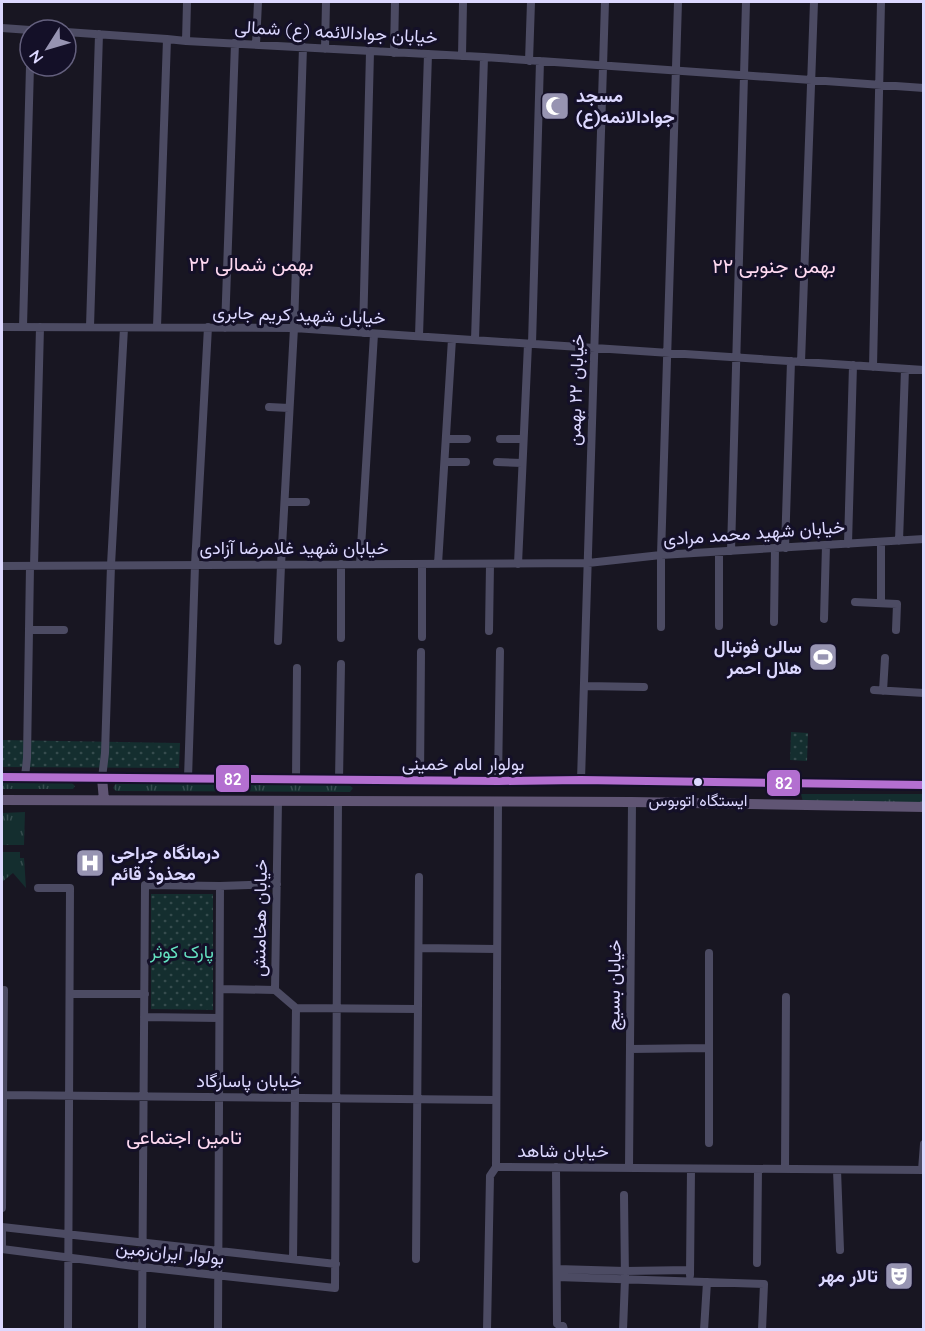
<svg xmlns="http://www.w3.org/2000/svg" width="925" height="1331" viewBox="0 0 925 1331" font-family="Quicksand,Vazirmatn,sans-serif">
  <defs>
    <pattern id="grass-tufts" width="24" height="20" patternUnits="userSpaceOnUse" patternTransform="scale(1.5)"><rect width="24" height="20" fill="#142e2f"/><path d="M3 7l-1-3M5 7V3M7 7l1-3M15 17l-1-3M17 17v-4M19 17l1-3" fill="none" stroke="#364c4e"/></pattern>
    <pattern id="park-dots" width="8" height="8" patternUnits="userSpaceOnUse" patternTransform="scale(1.5)"><rect width="8" height="8" fill="#142e2f"/><path d="M2 2h.1M6 6h.1" fill="none" stroke="#364c4e" stroke-width="1.8" stroke-linecap="round"/></pattern>
  </defs>
  <rect width="100%" height="100%" fill="#181622"/>
  <path fill="url(#grass-tufts)" d="M 2,782 L 72,783 L 75,786 L 73,789 L 2,789 Z
    M 116,783 L 349,785 L 353,788 L 350,792 L 116,791 L 113,788 Z
    M 801,794 L 923,794 L 923,802 L 803,802 Z
    M 25,812 L 24,845 L 2,845 L 2,813 Z
    M 2,852 L 20,852 L 20,858 L 24,858 L 26,888 L 13,873 L 2,882 Z"/>
  <path fill="url(#park-dots)" d="M 791,732 L 808,733 L 807,761 L 790,760 Z
    M 2,740 L 180,743 L 179,768 L 2,767 Z
    M 151,894 L 213,894 L 213,1010 L 151,1009 Z"/>
  <g fill="none" stroke-linecap="round" stroke-linejoin="round">
    <path stroke="#4c4b63" stroke-width="8" d="M 2,28 L 30,30
      M 66,32 L 167,39 L 186,41 L 484,57 L 924,88
      M 186,41 L 187,2
      M 256,44 L 258,2
      M 325,49 L 326,2
      M 394,53 L 395,2
      M 462,56 L 463,2
      M 529,61 L 531,2
      M 2,327 L 294,328 L 924,370
      M 23,327 L 30,66
      M 90,327 L 99,34
      M 157,327 L 167,39
      M 225,328 L 235,43
      M 363,333 L 370,52
      M 419,336 L 428,54
      M 475,340 L 484,57
      M 532,344 L 540,61
      M 801,362 L 814,2
      M 873,367 L 881,2
      M 269,407 L 289,408
      M 446,439 L 467,439
      M 500,439 L 523,439
      M 445,462 L 466,462
      M 497,462 L 522,463
      M 285,502 L 306,502
      M 899,541 L 905,369
      M 881,542 L 881,603
      M 848,544 L 853,365
      M 785,548 L 791,361
      M 731,551 L 746,2
      M 360,564 L 374,334
      M 438,564 L 452,339
      M 518,564 L 528,344
      M 2,566 L 588,563 L 661,555 L 924,539
      M 34,566 L 40,327
      M 855,602 L 897,604 L 896,630
      M 824,619 L 826,545
      M 774,622 L 775,548
      M 719,626 L 719,552
      M 661,627 L 661,555 L 678,2
      M 29,630 L 64,630
      M 489,631 L 490,564
      M 422,637 L 422,564
      M 341,638 L 341,564
      M 278,641 L 281,565 L 294,328 L 303,47
      M 585,686 L 644,687
      M 874,690 L 924,693
      M 883,691 L 885,658
      M 25,777 L 27,758 L 30,566
      M 102,778 L 105,753 L 111,565 L 124,328
      M 188,778 L 195,565 L 208,327
      M 296,779 L 297,668
      M 339,780 L 341,664
      M 420,780 L 421,652
      M 581,780 L 605,2
      M 498,781 L 500,651
      M 278,801 L 275,990 L 296,1008 L 293,1259
      M 498,802 L 496,1167 L 924,1170
      M 38,888 L 70,888 L 68,1330
      M 419,948 L 497,949
      M 709,953 L 709,1143
      M 220,989 L 275,990
      M 70,994 L 145,994
      M 296,1008 L 418,1009
      M 144,1017 L 219,1018
      M 630,1049 L 709,1048
      M 2,1095 L 496,1100
      M 556,1167 L 557,1324 L 563,1326 L 564,1330
      M 629,1168 L 632,802
      M 785,1169 L 786,997
      M 837,1170 L 840,1250
      M 922,1170 L 924,1144
      M 2,1208 L 4,990
      M 2,1246 L 2,1227 L 336,1264
      M 2,1249 L 142,1267 L 335,1288 L 338,801
      M 416,1259 L 419,877
      M 757,1263 L 758,1169
      M 557,1269 L 625,1271 L 690,1270
      M 690,1275 L 691,1169
      M 557,1277 L 764,1284 L 762,1330
      M 142,1330 L 145,885 L 220,886 L 277,884
      M 218,1330 L 220,886
      M 487,1330 L 490,1176 L 496,1167
      M 623,1330 L 625,1279 L 624,1195
      M 704,1330 L 707,1282"/>
    <path stroke="#605574" stroke-width="10" d="M 2,777 L 498,781 L 581,780 L 924,785
      M 102,778 L 104,800
      M 2,800 L 632,802 L 924,807"/>
    <g stroke="#141028" stroke-width="12">
      <path id="bus-1" d="M 2,777 L 498,781 L 581,780 L 924,785"/>
    </g>
    <use href="#bus-1" stroke="#b36fd0" stroke-width="8"/>
  </g>
  <defs>
    <g id="mosque-square" transform="scale(1.5)"><rect x="-9" y="-9" width="18" height="18" rx="4" fill="#9794b2" stroke="#141028"/><path d="M3.5-4.9A6 6 0 1 0 3.5 4.9A5 5 0 1 1 3.5-4.9Z" fill="#fff"/></g>
    <g id="stadium-square" transform="scale(1.5)"><rect x="-9" y="-9" width="18" height="18" rx="4" fill="#9794b2" stroke="#141028"/><path d="M0-5a6.5 5 0 1 0 0 10a6.5 5 0 1 0 0-10ZM-3.5-1.8h7v3.6h-7Z" fill="#fff"/></g>
    <g id="hospital-square" transform="scale(1.5)"><rect x="-9" y="-9" width="18" height="18" rx="4" fill="#9794b2" stroke="#141028"/><path d="M-5-5h3v3.5h4V-5h3V5h-3V1.5h-4V5h-3Z" fill="#fff"/></g>
    <g id="theatre-square" transform="scale(1.5)"><rect x="-9" y="-9" width="18" height="18" rx="4" fill="#9794b2" stroke="#141028"/><path d="M-5-5.5Q0-4 5-5.5V0Q5 5 0 6Q-5 5-5 0ZM-3.3-2.5H-1v1.5H-3.3ZM1-2.5H3.3v1.5H1ZM-2.8 1Q0 5.5 2.8 1Z" fill="#fff"/></g>
  </defs>
  <g fill-rule="evenodd">
    <use href="#mosque-square" x="555" y="106"/>
    <use href="#stadium-square" x="823" y="657"/>
    <use href="#hospital-square" x="90" y="863"/>
    <use href="#theatre-square" x="899" y="1276"/>
  </g>
  <circle fill="#dcd8ff" stroke="#141028" stroke-width="2" cx="698" cy="782" r="5"/>
  <g text-anchor="middle" stroke-width="6" stroke-linejoin="round" paint-order="stroke">
    <g font-size="16" fill="#dcd8ff" stroke="#141028">
      <text x="698" y="806">ایستگاه اتوبوس</text>
    </g>
    <g font-size="18" fill="#dcd8ff" stroke="#141028">
      <text transform="translate(336 32) rotate(3)" y="6">خیابان جوادالائمه (ع) شمالی</text>
      <text transform="translate(299 315) rotate(2)" y="6">خیابان شهید کریم جابری</text>
      <text transform="translate(576 390) rotate(-88)" y="6">خیابان ۲۲ بهمن</text>
      <text transform="translate(754 533) rotate(-4)" y="6">خیابان شهید محمد مرادی</text>
      <text x="294" y="554">خیابان شهید غلامرضا آزادی</text>
      <text x="463" y="770">بولوار امام خمینی</text>
      <text transform="translate(260 918) rotate(-89)" y="6">خیابان هخامنش</text>
      <text transform="translate(614 985) rotate(-89)" y="6">خیابان بسیج</text>
      <text x="249" y="1087">خیابان پاسارگاد</text>
      <text x="563" y="1157">خیابان شاهد</text>
      <text transform="translate(170 1253) rotate(6)" y="6">بولوار ایران‌زمین</text>
    </g>
    <g font-size="18" font-weight="bold" fill="#dcd8ff" stroke="#141028" text-anchor="start">
      <text x="576" y="102">مسجد<tspan x="576" dy="21">جوادالانمه(ع)</tspan></text>
      <text x="802" y="653" text-anchor="end">سالن فوتبال<tspan x="802" dy="21">هلال احمر</tspan></text>
      <text x="111" y="859">درمانگاه جراحی<tspan x="111" dy="21">محذوذ قائم</tspan></text>
      <text x="878" y="1282" text-anchor="end">تالار مهر</text>
    </g>
    <g font-size="18" fill="#63e0c0" stroke="#141028">
      <text x="182" y="958">پارک کوثر</text>
    </g>
    <g font-size="20" fill="#ffdaf1" stroke="#141028">
      <text x="251" y="271">۲۲ بهمن شمالی</text>
      <text x="774" y="273">۲۲ بهمن جنوبی</text>
      <text x="184" y="1144">تامین اجتماعی</text>
    </g>
  </g>
  <g stroke="#141028" stroke-width="2">
    <rect x="215" y="764" width="35" height="29" rx="6" fill="#b36fd0"/>
    <rect x="766" y="769" width="35" height="28" rx="6" fill="#b36fd0"/>
  </g>
  <g font-size="16" text-anchor="middle" font-weight="bold" fill="#fff">
    <text x="233" y="785">82</text>
    <text x="784" y="789">82</text>
  </g>
  <rect width="925" height="1331" fill="none" stroke="#dcd8ff" stroke-width="6"/>
  <g transform="translate(48 48) rotate(233)"><circle r="28" fill="#141028" stroke="#64607e" stroke-width="1.5"/>
  <path d="M0-4.5L10 22L0 15L-10 22Z" fill="#9794b2"/>
  <text y="-9" font-size="16" font-weight="bold" text-anchor="middle" fill="#dcd8ff">N</text>
  </g>
</svg>
